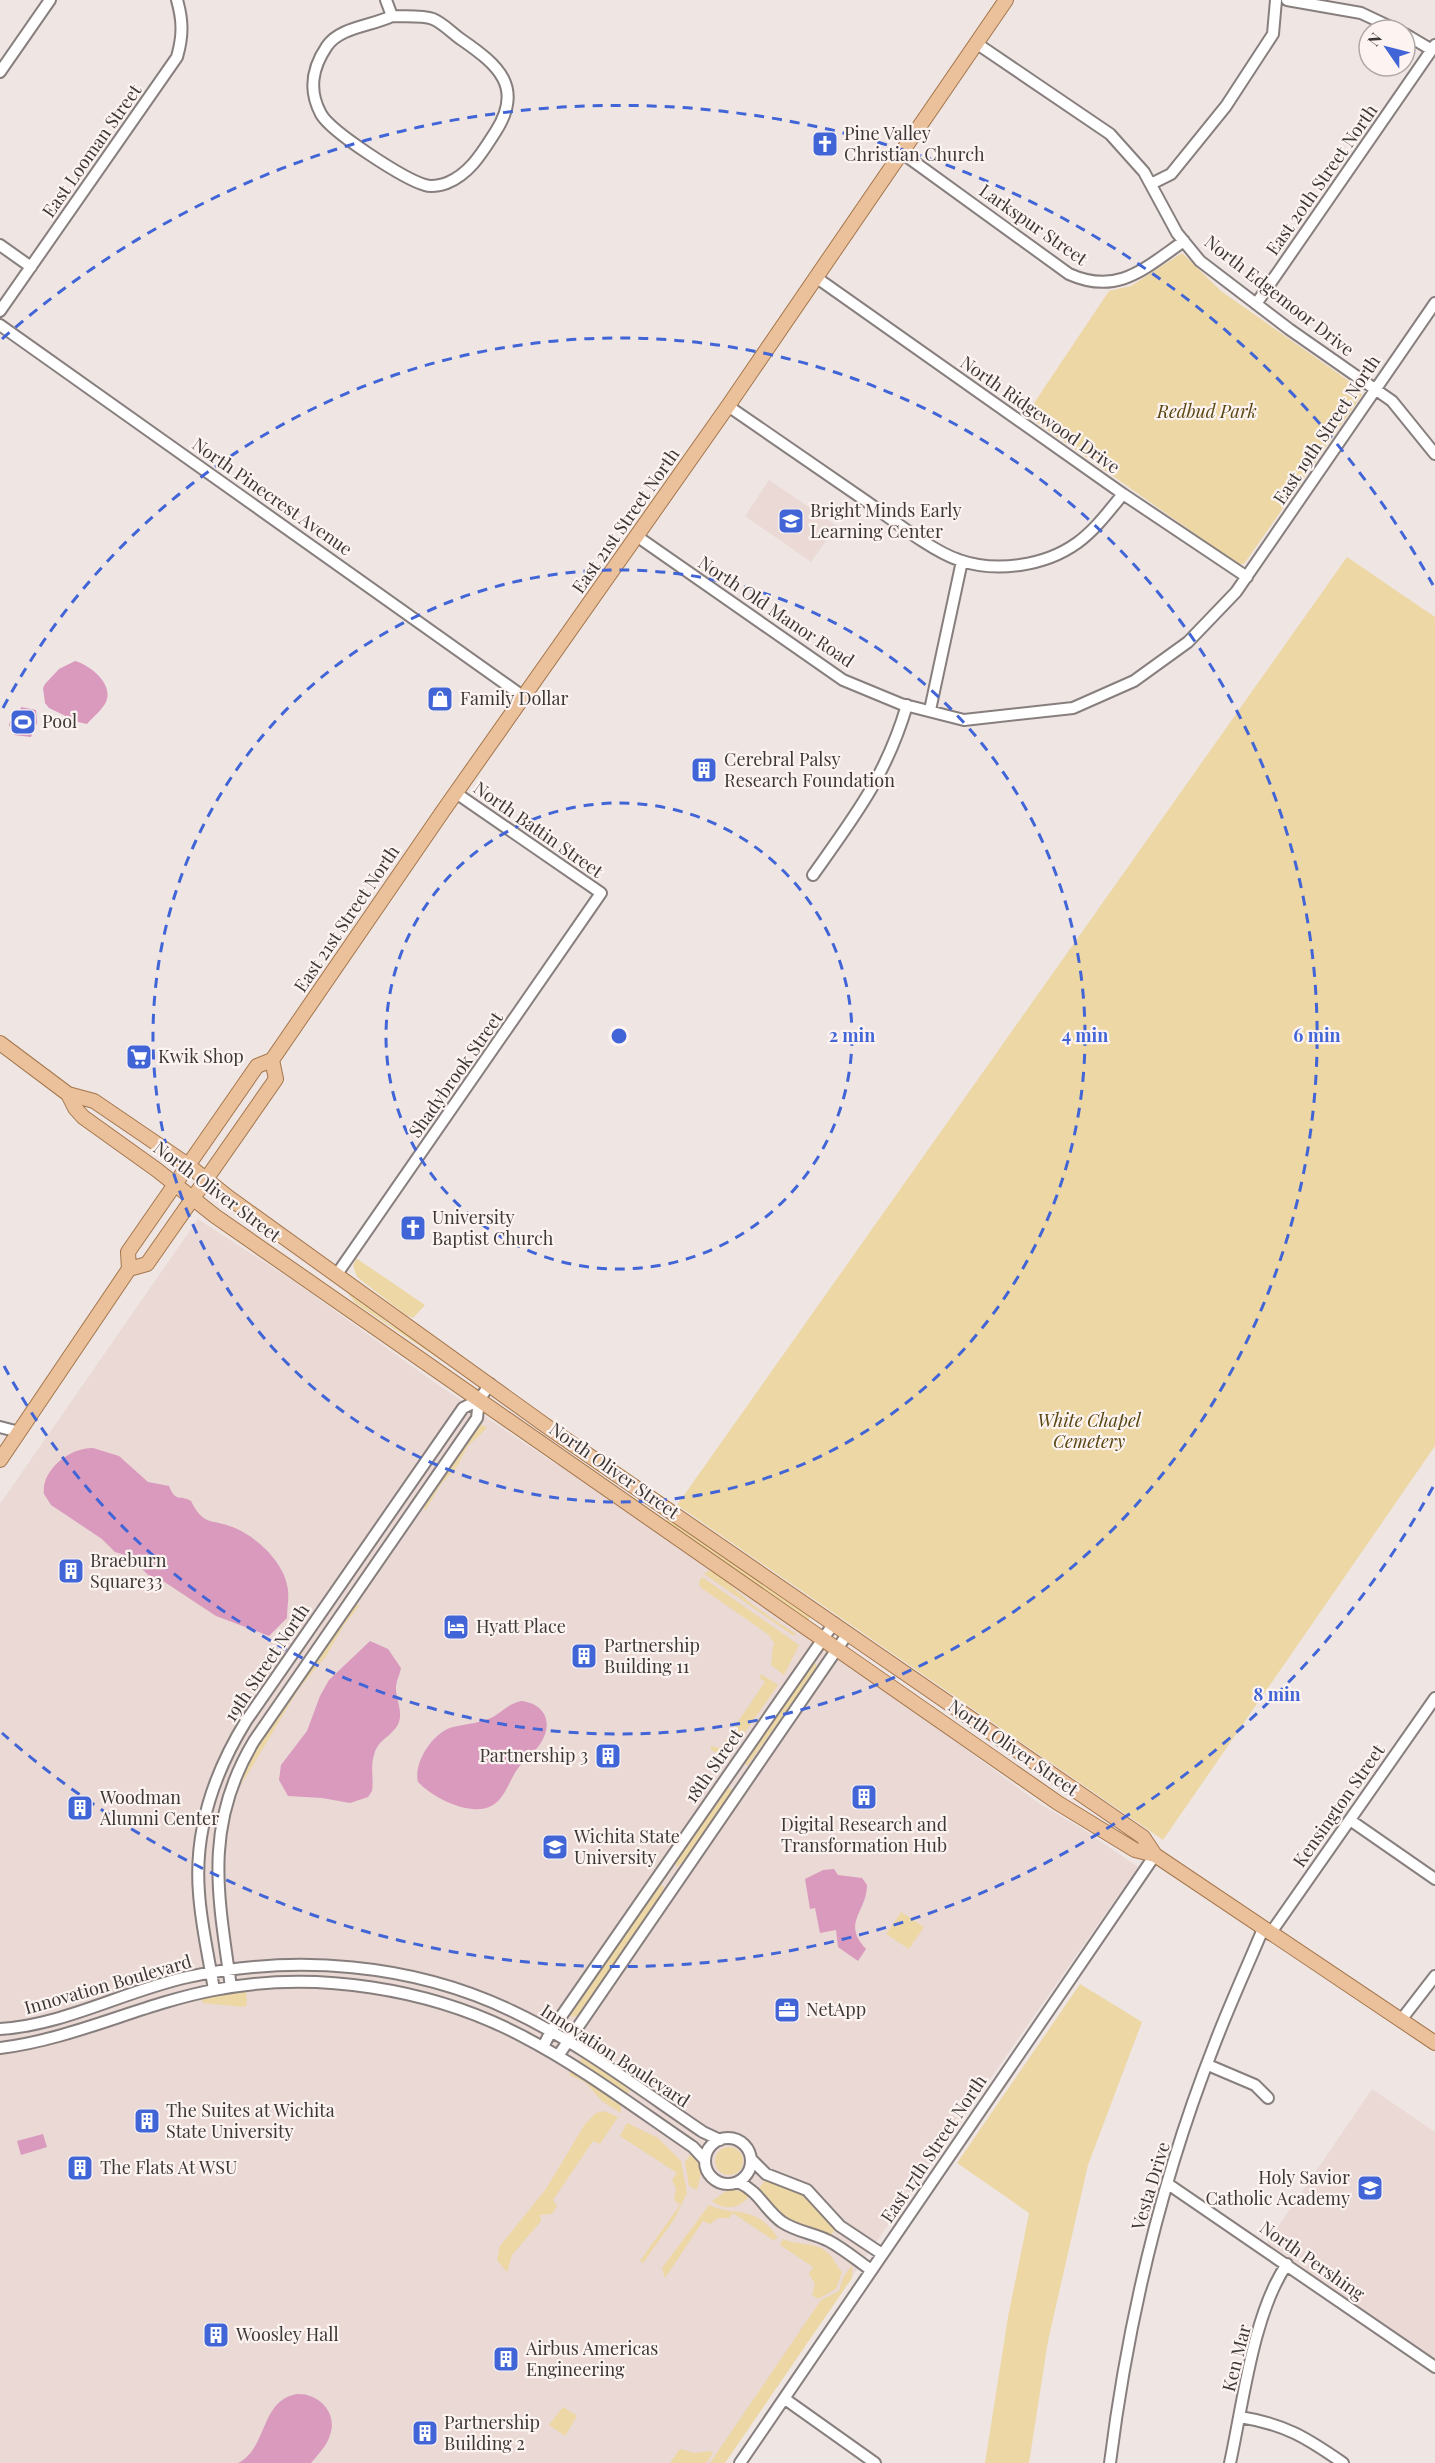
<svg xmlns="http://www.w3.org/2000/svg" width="1435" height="2463" viewBox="0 0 1435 2463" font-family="'Playfair Display',serif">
  <rect width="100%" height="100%" fill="#efe6e4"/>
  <path fill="#ead9d4" d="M 769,480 L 837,526 L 811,562 L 745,516 Z
    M 198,1219 L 295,1282 L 434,1382 L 554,1463 L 575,1473 L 943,1732 L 1040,1804 L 1081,1828 L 1138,1867 L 722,2463 L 0,2463 L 0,1504 Z
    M 1372,2089 L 1435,2132 L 1435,2361 L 1266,2244 Z"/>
  <path fill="#ecd7a5" d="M 1182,253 L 1221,291 L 1359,388 L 1362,395 L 1244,564 L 1238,564 L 1026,415 L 1109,291 L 1131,286 Z
    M 1347,557 L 1435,617 L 1435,1446 L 1163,1840 L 677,1505 Z
    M 356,1258 L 425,1305 L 413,1318 L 406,1315 L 357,1277 L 353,1266 Z
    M 347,1292 L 391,1325 L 410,1334 L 468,1378 L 355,1303 Z
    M 480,1424 L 487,1428 L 468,1446 L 455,1470 L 441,1484 L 425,1511 L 424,1505 Z
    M 670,1517 L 811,1615 L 808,1621 L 666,1522 Z
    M 708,1571 C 721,1571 729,1584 738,1592 C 755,1608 777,1621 796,1634 L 794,1636 L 704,1574 Z
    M 702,1577 L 799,1645 L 784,1675 L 771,1665 L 773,1646 L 775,1645 L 769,1635 L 700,1587 L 699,1582 Z
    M 354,1605 L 360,1605 L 344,1625 L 326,1656 L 298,1690 L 241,1785 L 246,1768 L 262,1738 Z
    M 815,1663 L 817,1668 L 747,1766 L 744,1762 L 811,1664 Z
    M 761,1674 L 778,1685 L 727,1758 L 711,1750 L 711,1746 L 720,1748 L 765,1682 L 760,1678 Z
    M 728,1787 L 732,1790 L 731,1795 L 685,1861 L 676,1867 L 676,1858 Z
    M 661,1885 L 664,1887 L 661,1896 L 577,2016 L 571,2017 L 570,2012 L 653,1891 Z
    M 901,1912 L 924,1927 L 909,1949 L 886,1934 Z
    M 1080,1984 L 1142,2022 L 1088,2165 L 1048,2341 L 1029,2463 L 985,2463 L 1008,2317 L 1029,2213 L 957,2163 Z
    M 246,1991 L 247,2004 L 244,2007 L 203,2003 L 201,1998 Z
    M 581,2057 L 623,2084 L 630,2092 L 625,2094 L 580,2064 Z
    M 571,2070 L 610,2096 L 611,2100 L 621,2104 L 621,2113 L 602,2101 L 585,2082 L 569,2075 Z
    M 604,2111 L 618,2117 L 600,2144 L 593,2141 L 553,2200 L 557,2206 L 552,2214 L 540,2215 L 541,2221 L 512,2255 L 507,2272 L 497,2260 L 500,2246 L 546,2189 L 585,2124 L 596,2113 Z
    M 627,2123 L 658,2138 L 681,2161 L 687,2193 L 675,2218 L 643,2263 L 640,2261 L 680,2205 L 674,2200 L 676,2189 L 672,2180 L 677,2173 L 620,2136 Z
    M715 2161a14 14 0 1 1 28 0a14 14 0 1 1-28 0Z
    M 692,2153 L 702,2170 L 697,2190 L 689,2186 L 685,2162 Z
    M 766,2178 C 800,2190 811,2199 836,2228 L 830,2236 L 787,2219 L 759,2189 Z
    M 729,2189 L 737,2189 L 738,2192 L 742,2190 L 750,2194 C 742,2208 726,2212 712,2201 Z
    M 709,2205 C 738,2218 754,2203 778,2238 L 773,2240 L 733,2213 L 729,2218 L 718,2218 L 710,2224 L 703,2221 L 665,2278 L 662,2268 Z
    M 783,2239 C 797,2246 816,2241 828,2253 C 834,2258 836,2266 842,2272 L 836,2289 L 818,2299 L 812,2295 L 815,2284 L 809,2274 L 813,2267 L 780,2245 Z
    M 852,2265 L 852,2278 L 725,2463 L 710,2463 L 821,2300 L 839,2291 L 843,2278 Z
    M 563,2407 L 577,2416 L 565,2436 L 549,2425 Z
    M 680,2449 L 695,2453 L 710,2451 L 713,2453 L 706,2463 L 670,2463 Z"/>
  <path fill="#d99abe" d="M 75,661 C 90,665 114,684 106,702 C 102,710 93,717 87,724 L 78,722 L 49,708 L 45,703 L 43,688 L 45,684 L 59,669 Z
    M 21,707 L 36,710 L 37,723 L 31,737 L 14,735 L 15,728 L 9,726 L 10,721 L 17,722 Z
    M 93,1448 L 119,1456 L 148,1482 L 169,1486 C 176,1503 178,1494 191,1501 C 204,1527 211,1518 235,1528 C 258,1538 285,1563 288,1590 C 289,1599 287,1609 287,1618 L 269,1636 L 216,1616 L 160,1579 L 148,1575 L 131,1557 L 115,1552 L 102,1539 L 51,1505 L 44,1494 C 41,1473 66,1448 93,1448 Z
    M 370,1641 L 388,1649 L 401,1668 C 400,1674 397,1679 396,1686 C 395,1701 407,1716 394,1730 C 386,1739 377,1742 374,1755 C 370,1768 374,1778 372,1791 L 368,1797 L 350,1803 L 322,1798 L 288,1796 L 279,1780 L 281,1765 L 307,1731 L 320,1696 L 329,1680 Z
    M 521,1701 C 542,1703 553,1719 543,1739 C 538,1750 526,1758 519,1767 C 510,1778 506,1797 493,1805 C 472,1818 433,1798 418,1782 C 413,1763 433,1732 453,1727 C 466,1724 481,1723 493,1717 C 503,1711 510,1703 521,1701 Z
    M 834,1869 L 838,1875 L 862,1878 L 867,1885 C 867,1912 841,1923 866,1949 L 858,1961 L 838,1947 L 836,1930 L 820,1933 L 815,1908 L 810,1909 L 805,1879 L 823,1870 Z
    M 43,2134 L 47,2147 L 21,2155 L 17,2141 Z
    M 297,2394 C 319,2393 338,2413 330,2435 C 327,2446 318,2454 311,2463 L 238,2463 C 268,2448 260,2400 297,2394 Z"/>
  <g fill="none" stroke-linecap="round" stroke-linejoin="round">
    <g stroke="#877f7d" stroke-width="14">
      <path id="minor" d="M 386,0 L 392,16
        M 1287,0 L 1361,13 L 1397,30
        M 392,16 C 404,17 422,15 433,19 C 443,23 453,34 462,40 C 498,65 524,87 496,131 C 483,151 471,173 447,183 C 441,185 431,187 425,185 C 404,179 331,132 321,114 C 308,90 312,68 327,46 C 340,27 372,26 392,16 Z
        M 1405,34 L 1432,50
        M 976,43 L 1110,134 L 1144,172 L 1177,233 L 1200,261 L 1289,329 L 1392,401 L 1435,454
        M 0,72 L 50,0
        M 902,153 L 1069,274 C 1118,296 1145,268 1184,241
        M 1151,184 L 1171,174 L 1226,106 L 1273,34 L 1276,0
        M 0,245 L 31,267
        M 817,278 L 1123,494 L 1247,577
        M 1256,304 L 1435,45
        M 0,311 L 177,57 C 183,36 183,21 177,0
        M 0,325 L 524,697
        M 728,406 C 773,437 818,468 863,499 C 888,516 931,551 959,560 C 996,573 1045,566 1077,543 C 1095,530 1109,511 1123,494
        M 638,537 L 843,680 L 901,704 L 964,720 L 1073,708 L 1134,681 L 1188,642 L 1236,592 L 1435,303
        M 930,710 L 962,561
        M 813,875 C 855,816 886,776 907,705
        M 337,1274 L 601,893 L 456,793
        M 0,1427 L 19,1432
        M 1350,1820 L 1435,1879
        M 1270,1934 L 1435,1698
        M 231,1987 C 218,1895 203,1826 254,1741 L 477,1418 L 479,1400
        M 214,1990 C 209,1958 201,1925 199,1893 C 194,1832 214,1773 246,1721 L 463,1408 L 479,1400 L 490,1384
        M 1401,2020 L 1435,1976
        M 0,2029 C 65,2025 124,1991 188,1977 C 295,1954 412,1963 512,2011 C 580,2043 641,2090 703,2132 L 720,2140
        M 543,2047 L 551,2031 L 834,1623
        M 0,2048 C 74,2039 141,2004 214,1990 C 315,1970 431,1988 522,2036 C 582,2067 637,2109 693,2147 L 705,2160
        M 558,2056 L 848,1633
        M 1208,2065 L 1255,2085 L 1268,2098
        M705 2161a23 23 0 1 1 46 0a23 23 0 1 1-46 0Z
        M 751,2159 L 766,2174 L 807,2190 L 840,2226 L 882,2254
        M 738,2182 C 760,2192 764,2209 782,2222 C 797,2232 813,2233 829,2241 C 844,2249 858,2261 871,2270
        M 1168,2184 L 1435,2367
        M 785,2399 L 875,2463
        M 1240,2417 C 1285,2424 1307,2438 1343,2463
        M 740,2463 L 1155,1855
        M 1110,2463 C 1128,2320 1162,2177 1215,2043 C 1230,2004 1247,1967 1263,1929
        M 1230,2463 C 1243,2404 1253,2313 1287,2264"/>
    </g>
    <g stroke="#a4764c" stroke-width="16">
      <path id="major" d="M 0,1043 L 68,1094 L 94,1101 L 188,1165 L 228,1197 L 549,1428 L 1143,1837 L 1155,1855
        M 68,1094 L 75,1108 L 83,1117 L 157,1170 L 215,1216 L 1058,1803 L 1135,1850 L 1155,1855 L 1435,2043
        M 129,1269 L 147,1264 L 276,1079 L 272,1060
        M 0,1460 L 129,1269 L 128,1252 L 257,1066 L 272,1060 L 443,811 L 728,406 L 1006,0"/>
    </g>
    <use href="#minor" stroke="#fff" stroke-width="10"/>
    <use href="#major" stroke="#eac19b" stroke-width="14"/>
  </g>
  <g fill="none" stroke="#4165d7" stroke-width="3" stroke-dasharray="10 8">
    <circle cx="619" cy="1036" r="233"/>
    <circle cx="619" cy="1036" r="466"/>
    <path d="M3 708A698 698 0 1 1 3 1364"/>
    <path d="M1433 1487A931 931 0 0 1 2 1733M2 339A931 931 0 0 1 1433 585"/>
  </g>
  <defs>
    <g id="church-square" transform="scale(1.35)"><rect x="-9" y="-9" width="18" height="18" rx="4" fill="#4165d7" stroke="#fdf4f1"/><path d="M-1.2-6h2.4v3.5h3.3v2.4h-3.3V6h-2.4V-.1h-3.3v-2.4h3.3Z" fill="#fff"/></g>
    <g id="school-square" transform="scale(1.35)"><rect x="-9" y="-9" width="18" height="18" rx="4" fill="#4165d7" stroke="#fdf4f1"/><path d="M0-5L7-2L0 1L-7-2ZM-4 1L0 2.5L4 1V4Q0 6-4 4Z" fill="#fff"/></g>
    <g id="shop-square" transform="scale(1.35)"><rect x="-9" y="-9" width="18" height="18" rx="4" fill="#4165d7" stroke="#fdf4f1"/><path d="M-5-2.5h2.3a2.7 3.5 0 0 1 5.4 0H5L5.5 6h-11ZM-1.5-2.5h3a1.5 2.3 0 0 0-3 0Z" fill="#fff"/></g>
    <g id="stadium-square" transform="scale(1.35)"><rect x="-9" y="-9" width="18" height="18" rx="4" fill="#4165d7" stroke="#fdf4f1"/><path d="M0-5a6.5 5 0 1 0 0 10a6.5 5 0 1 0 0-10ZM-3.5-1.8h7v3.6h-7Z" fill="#fff"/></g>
    <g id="building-square" transform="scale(1.35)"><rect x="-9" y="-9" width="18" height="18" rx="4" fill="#4165d7" stroke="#fdf4f1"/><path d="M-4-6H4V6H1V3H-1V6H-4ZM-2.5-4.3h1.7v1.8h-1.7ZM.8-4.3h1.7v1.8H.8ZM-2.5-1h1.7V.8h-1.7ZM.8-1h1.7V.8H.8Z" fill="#fff"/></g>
    <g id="supermarket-square" transform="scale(1.35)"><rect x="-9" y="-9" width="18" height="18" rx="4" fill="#4165d7" stroke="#fdf4f1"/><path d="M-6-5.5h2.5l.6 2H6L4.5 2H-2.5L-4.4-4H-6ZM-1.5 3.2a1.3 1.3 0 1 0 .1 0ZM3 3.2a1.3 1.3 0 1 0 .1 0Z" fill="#fff"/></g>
    <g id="hotel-square" transform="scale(1.35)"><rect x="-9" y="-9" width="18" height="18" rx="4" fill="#4165d7" stroke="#fdf4f1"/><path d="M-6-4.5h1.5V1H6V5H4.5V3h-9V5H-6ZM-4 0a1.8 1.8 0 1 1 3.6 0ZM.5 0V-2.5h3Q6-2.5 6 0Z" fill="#fff"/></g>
    <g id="university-square" transform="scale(1.35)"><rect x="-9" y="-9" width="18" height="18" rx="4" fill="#4165d7" stroke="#fdf4f1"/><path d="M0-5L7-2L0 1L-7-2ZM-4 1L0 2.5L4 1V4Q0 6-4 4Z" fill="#fff"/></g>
    <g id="office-square" transform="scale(1.35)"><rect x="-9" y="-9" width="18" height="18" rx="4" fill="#4165d7" stroke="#fdf4f1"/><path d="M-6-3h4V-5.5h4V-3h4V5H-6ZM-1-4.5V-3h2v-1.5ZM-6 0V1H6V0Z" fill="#fff"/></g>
  </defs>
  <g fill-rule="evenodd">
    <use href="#church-square" x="825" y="144"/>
    <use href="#school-square" x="791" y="521"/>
    <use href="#shop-square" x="440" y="699"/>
    <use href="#stadium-square" x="23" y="722"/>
    <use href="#building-square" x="704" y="770"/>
    <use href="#supermarket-square" x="139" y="1057"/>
    <use href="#church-square" x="413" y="1228"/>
    <use href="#building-square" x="71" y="1571"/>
    <use href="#hotel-square" x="456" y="1627"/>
    <use href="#building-square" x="584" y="1656"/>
    <use href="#building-square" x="608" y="1756"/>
    <use href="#building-square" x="864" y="1797"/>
    <use href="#building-square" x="80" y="1808"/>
    <use href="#university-square" x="555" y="1847"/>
    <use href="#office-square" x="787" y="2010"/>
    <use href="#building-square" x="147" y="2121"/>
    <use href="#building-square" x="80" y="2168"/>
    <use href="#school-square" x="1370" y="2188"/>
    <use href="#building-square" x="216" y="2335"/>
    <use href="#building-square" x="506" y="2359"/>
    <use href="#building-square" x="425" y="2433"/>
  </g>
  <g text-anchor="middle" stroke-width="4.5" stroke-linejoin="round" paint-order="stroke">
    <g font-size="18" fill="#3c3837" stroke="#fdf4f1" text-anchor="start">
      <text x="844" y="140">Pine Valley<tspan x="844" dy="21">Christian Church</tspan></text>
      <text x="810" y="517">Bright Minds Early<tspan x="810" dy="21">Learning Center</tspan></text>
      <text x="460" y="705">Family Dollar</text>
      <text x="42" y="728">Pool</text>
      <text x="724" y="766">Cerebral Palsy<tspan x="724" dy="21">Research Foundation</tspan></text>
      <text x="158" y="1063">Kwik Shop</text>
      <text x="432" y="1224">University<tspan x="432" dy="21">Baptist Church</tspan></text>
      <text x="90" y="1567">Braeburn<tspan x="90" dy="21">Square33</tspan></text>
      <text x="476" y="1633">Hyatt Place</text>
      <text x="604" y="1652">Partnership<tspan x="604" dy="21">Building 11</tspan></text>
      <text x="588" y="1762" text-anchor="end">Partnership 3</text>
      <text x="100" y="1804">Woodman<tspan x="100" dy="21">Alumni Center</tspan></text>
      <text x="864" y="1831" text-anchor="middle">Digital Research and<tspan x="864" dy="21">Transformation Hub</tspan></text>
      <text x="574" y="1843">Wichita State<tspan x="574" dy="21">University</tspan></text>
      <text x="806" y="2016">NetApp</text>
      <text x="166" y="2117">The Suites at Wichita<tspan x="166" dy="21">State University</tspan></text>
      <text x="100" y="2174">The Flats At WSU</text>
      <text x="1350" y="2184" text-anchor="end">Holy Savior<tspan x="1350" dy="21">Catholic Academy</tspan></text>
      <text x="236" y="2341">Woosley Hall</text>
      <text x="526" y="2355">Airbus Americas<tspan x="526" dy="21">Engineering</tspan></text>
      <text x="444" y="2429">Partnership<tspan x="444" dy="21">Building 2</tspan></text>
    </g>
    <g font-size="18" fill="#3c3837" stroke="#fdf4f1">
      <text transform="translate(92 151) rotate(-55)" y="6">East Looman Street</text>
      <text transform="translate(1322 180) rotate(-55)" y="6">East 20th Street North</text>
      <text transform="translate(1033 225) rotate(35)" y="6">Larkspur Street</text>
      <text transform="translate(1279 296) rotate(38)" y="6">North Edgemoor Drive</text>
      <text transform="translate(1040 415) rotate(35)" y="6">North Ridgewood Drive</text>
      <text transform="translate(1327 430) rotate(-56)" y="6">East 19th Street North</text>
      <text transform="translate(272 497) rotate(35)" y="6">North Pinecrest Avenue</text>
      <text transform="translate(626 521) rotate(-55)" y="6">East 21st Street North</text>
      <text transform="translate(776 612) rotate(34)" y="6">North Old Manor Road</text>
      <text transform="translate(538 830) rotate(35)" y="6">North Battin Street</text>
      <text transform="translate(347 919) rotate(-56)" y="6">East 21st Street North</text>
      <text transform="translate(456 1075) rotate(-55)" y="6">Shadybrook Street</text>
      <text transform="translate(217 1192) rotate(37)" y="6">North Oliver Street</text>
      <text transform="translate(614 1471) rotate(35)" y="6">North Oliver Street</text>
      <text transform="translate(267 1663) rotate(-56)" y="6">19th Street North</text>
      <text transform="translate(1013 1748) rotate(35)" y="6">North Oliver Street</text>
      <text transform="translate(714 1766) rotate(-55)" y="6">18th Street</text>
      <text transform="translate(1339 1806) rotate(-55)" y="6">Kensington Street</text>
      <text transform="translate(108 1985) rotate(-16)" y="6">Innovation Boulevard</text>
      <text transform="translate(615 2056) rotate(33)" y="6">Innovation Boulevard</text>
      <text transform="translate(934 2149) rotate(-56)" y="6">East 17th Street North</text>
      <text transform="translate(1151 2186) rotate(-73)" y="6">Vesta Drive</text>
      <text transform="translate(1312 2261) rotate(35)" y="6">North Pershing</text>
      <text transform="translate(1237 2358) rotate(-76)" y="6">Ken Mar</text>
    </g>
    <g font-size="18" font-style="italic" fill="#584613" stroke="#fdf4f1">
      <text x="1207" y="418">Redbud Park</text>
      <text x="1089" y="1427">White Chapel<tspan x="1089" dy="21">Cemetery</tspan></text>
    </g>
  </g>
  <circle cx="619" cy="1036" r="9" fill="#4165d7" stroke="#fdf4f1" stroke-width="3"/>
  <g font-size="18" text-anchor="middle" font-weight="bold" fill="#4165d7" stroke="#fdf4f1" stroke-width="4.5" stroke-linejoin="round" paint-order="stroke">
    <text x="852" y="1042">2 min</text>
    <text x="1085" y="1042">4 min</text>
    <text x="1317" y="1042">6 min</text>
    <text x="1277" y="1701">8 min</text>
  </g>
  <g transform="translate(1387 48) rotate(305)"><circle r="28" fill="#fdf4f1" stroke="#b0a9a7" stroke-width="1.5"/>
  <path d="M0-4.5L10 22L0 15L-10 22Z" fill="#4165d7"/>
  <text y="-9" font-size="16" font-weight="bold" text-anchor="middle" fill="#3c3837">N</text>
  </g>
</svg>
